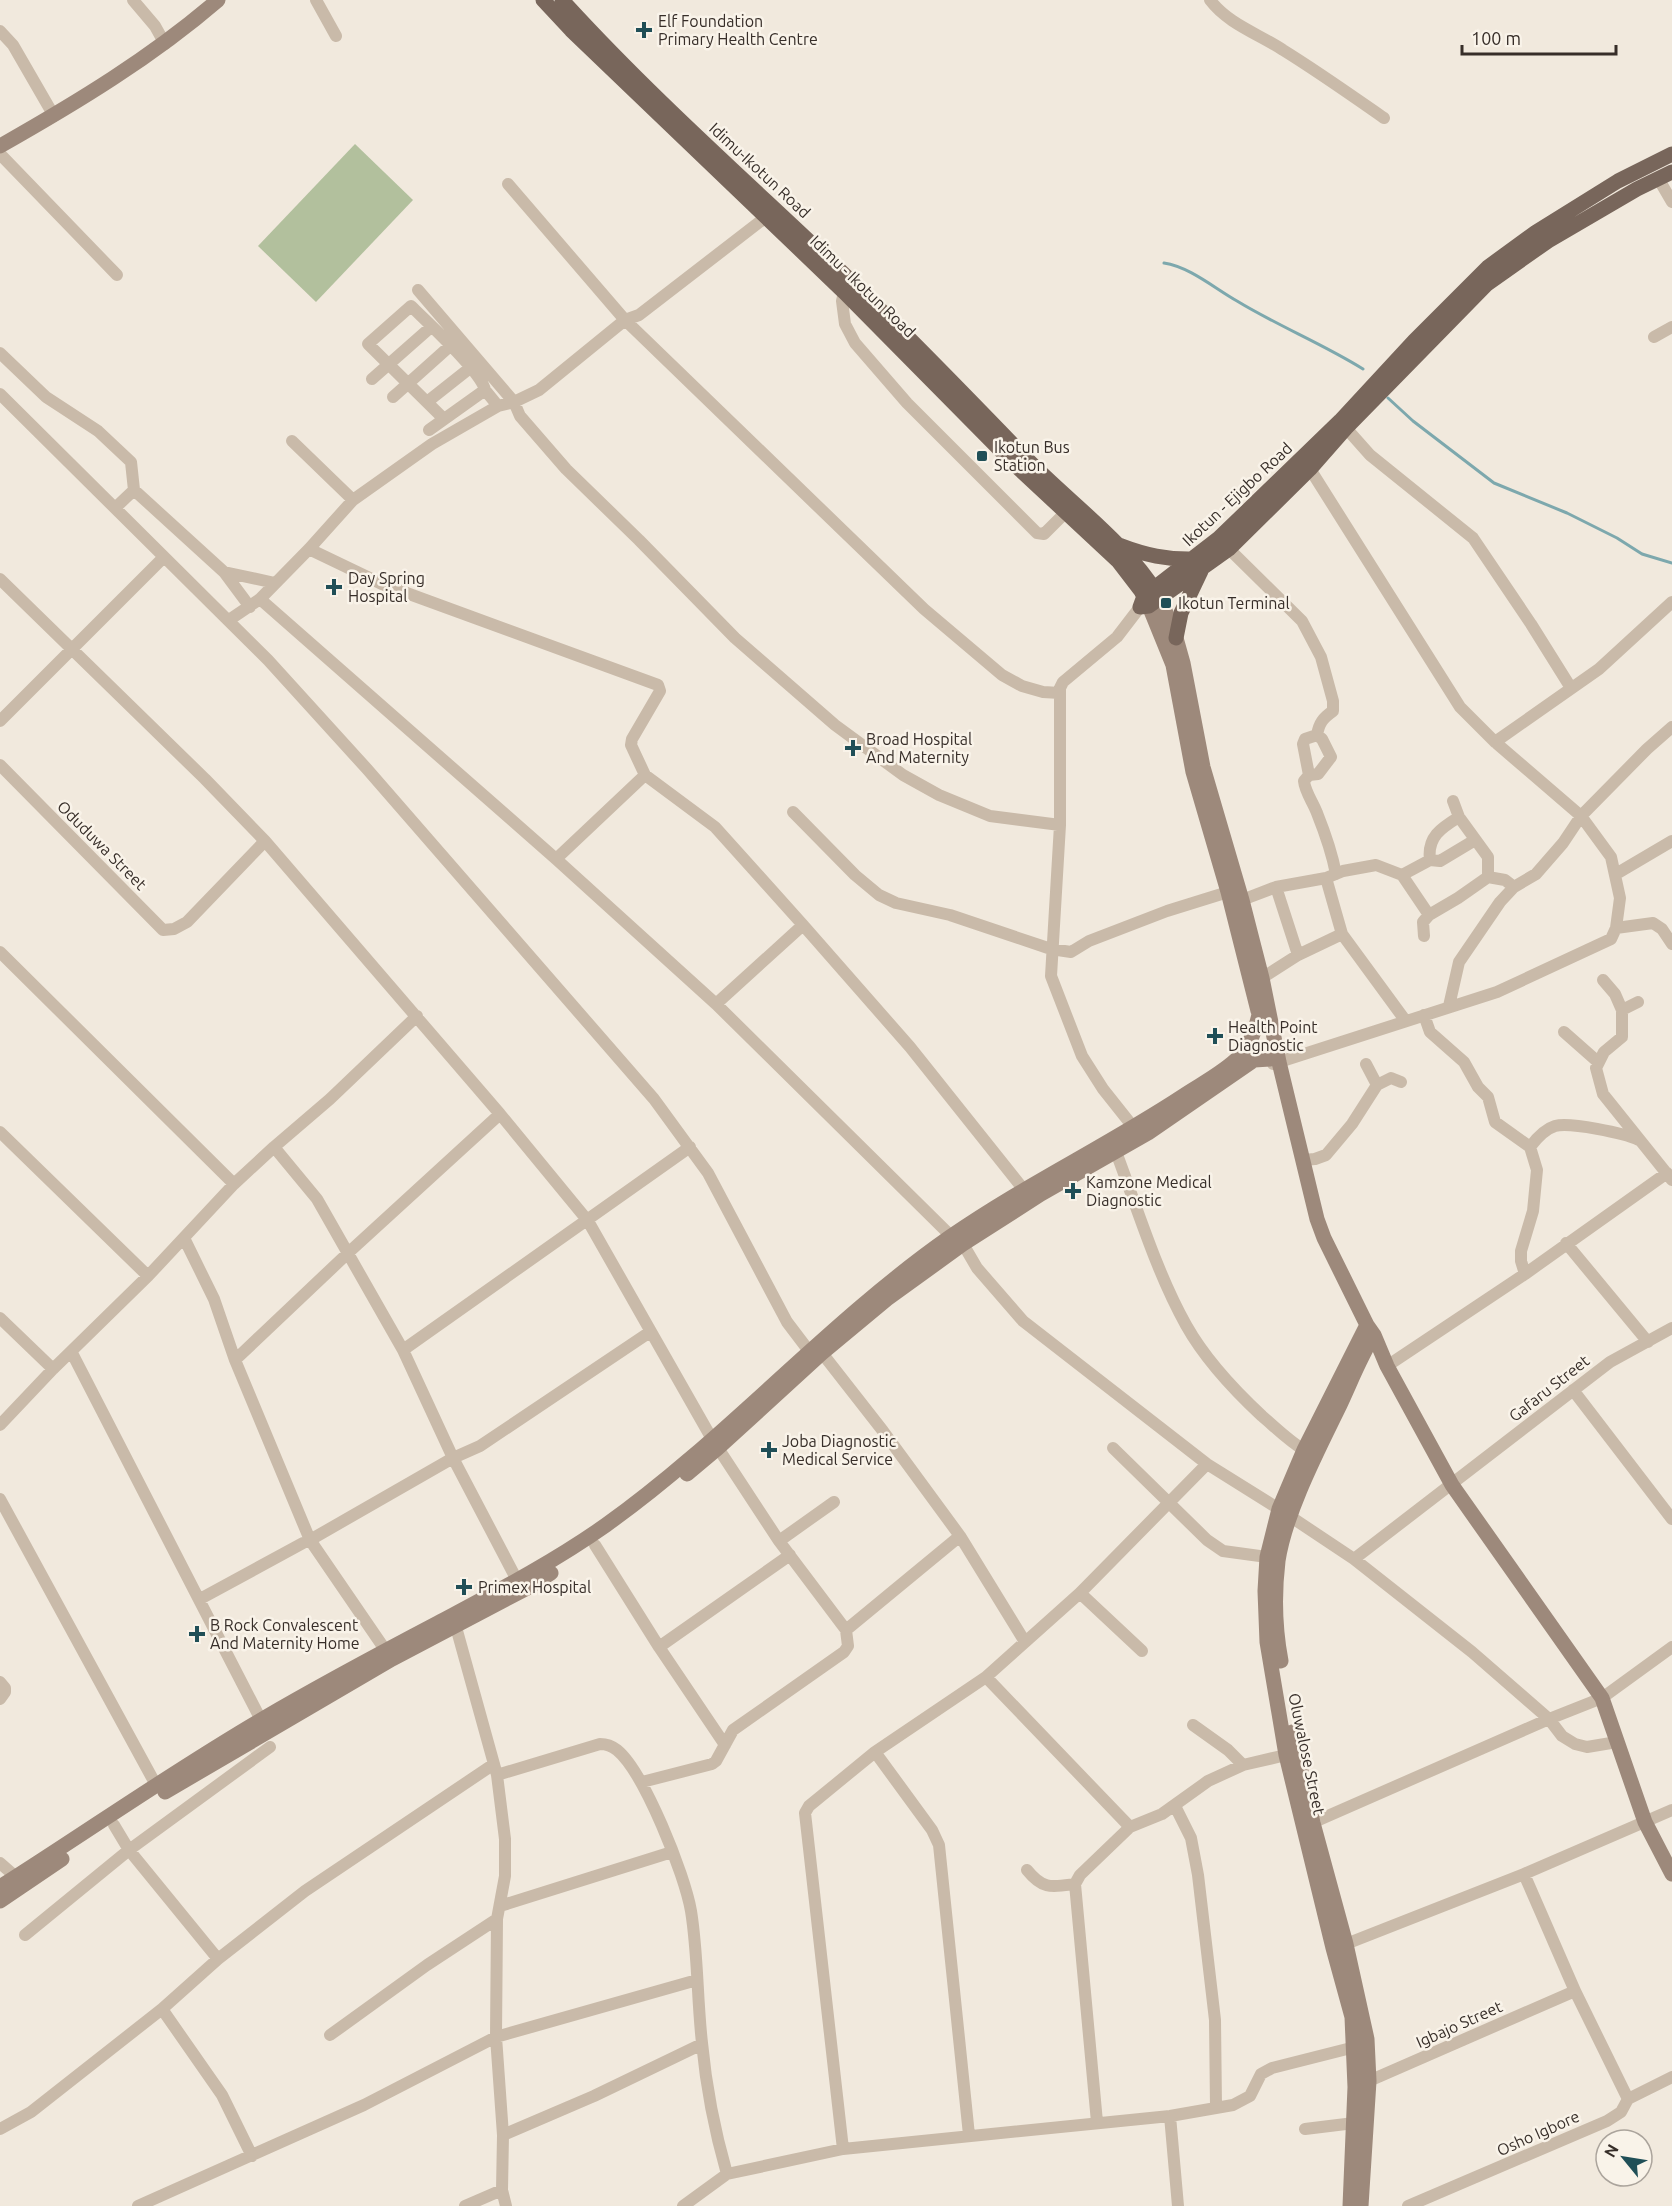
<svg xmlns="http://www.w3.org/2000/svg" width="1672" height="2206" viewBox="0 0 1672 2206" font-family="Ubuntu,sans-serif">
  <rect width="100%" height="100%" fill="#f1e9dd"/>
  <path fill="#b2c09d" d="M 355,144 L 413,200 L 316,302 L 258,246 Z"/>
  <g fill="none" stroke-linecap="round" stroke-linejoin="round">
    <path stroke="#7da8ad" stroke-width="3" d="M 1164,263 C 1190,267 1214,288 1237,301 C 1278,326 1323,344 1363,369
      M 1388,398 L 1413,421 L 1494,483 L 1567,513 L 1617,538 L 1642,554 L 1672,563"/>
    <path stroke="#c9baa9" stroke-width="12" d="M 133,0 L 155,26 L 165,44
      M 316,0 L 336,36
      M 1210,0 C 1228,24 1259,34 1283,50 C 1317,71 1351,95 1384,118
      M 0,31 L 13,45 L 54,116
      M 0,154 L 117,275
      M 1658,178 L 1672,202
      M 508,184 L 625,320 L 924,609 L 1002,675 L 1022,686 L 1043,692 L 1060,693
      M 418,290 L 514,402 L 520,416 L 566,469 L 639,540 L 735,638 L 835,725 L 903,775 L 939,795 L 990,816 L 1060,825
      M 844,292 L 842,301 L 845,324 L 855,343 L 907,403 L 1037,533 L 1044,534 L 1066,512
      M 1654,337 L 1672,327
      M 0,353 L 46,397 L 98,431 L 131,462 L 134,490
      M 372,379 L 431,327
      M 0,394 L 268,660 L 367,769 L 654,1099 L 708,1173 L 787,1322 L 809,1351
      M 393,397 L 450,346
      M 427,402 L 470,368
      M 444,419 L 368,344 L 411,306 C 427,322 481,371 485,390
      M 1346,428 L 1370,455 L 1473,538 L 1531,624 L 1571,688
      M 429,430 L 485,390 L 498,406
      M 292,441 L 353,500
      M 115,508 L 134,490 L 224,572 L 250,607
      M 309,549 L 382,584 L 658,685 L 660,691 L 632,739 L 631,745 L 645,775 L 715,827 L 803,925 L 910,1047 L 1024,1190
      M 1229,549 L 1302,621 L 1321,657 L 1333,701 L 1333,711 C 1323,718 1319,723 1317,735 L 1305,739 L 1303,744 L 1309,775 L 1304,781 C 1305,792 1313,802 1317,813 C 1325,833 1332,853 1336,874
      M 224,572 L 275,583
      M 0,579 L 205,779 L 265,841 L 500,1114 L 588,1221 L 712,1439
      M 260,599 L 556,859 L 716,1004 L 951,1236
      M 229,620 L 260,599 L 309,549 L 353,500 L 432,444 L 498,406 L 514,402 L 539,390 L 625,320 L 639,315 L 766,217
      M 0,721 L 164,557
      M 1495,742 L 1599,669 L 1672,602
      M 0,765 L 163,930 L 174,929 L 187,922 L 265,841
      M 1309,775 L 1318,774 L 1331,757 L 1322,739 L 1317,735
      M 793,812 L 855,875 L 879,895 L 896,903 L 950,915 L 1051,949 L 1071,952 L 1089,941 L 1167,911 L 1228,892
      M 1459,817 L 1488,857 L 1488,877
      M 556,859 L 645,775
      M 1430,860 L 1440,861 L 1475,840
      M 1616,874 L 1672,841
      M 1402,875 L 1429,915
      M 1326,878 L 1342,934 L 1405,1020
      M 1276,887 L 1298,955
      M 1242,900 L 1276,887 L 1326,878 L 1343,871 L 1376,865 L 1402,875 L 1430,860 C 1427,837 1441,828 1459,817 L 1453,801
      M 1616,928 L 1653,923 L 1662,929 L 1672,944
      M 1424,936 L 1423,922 L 1429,915 L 1458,898 L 1488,877 L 1505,880 L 1514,887
      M 0,952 L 234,1184
      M 1262,978 L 1298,955 L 1342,934
      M 1603,980 L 1615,994 L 1622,1010
      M 1638,1002 L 1622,1010 L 1622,1037 L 1604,1052 L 1596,1068 L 1603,1094 L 1672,1180
      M 716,1004 L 803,925
      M 1449,1006 L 1459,962 L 1500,902 L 1514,887 L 1536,874 L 1563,843 L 1581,816 L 1647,749 L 1672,727
      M 1424,1015 L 1430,1032 L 1464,1062 L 1478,1087 L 1488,1097 L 1495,1122 L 1530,1147 L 1537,1170 L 1533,1211 L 1521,1251 L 1521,1261 L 1525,1274
      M 1564,1032 L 1598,1062
      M 1273,1064 L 1497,992 L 1611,939 L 1616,928 L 1620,898 L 1611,857 L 1581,816 L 1495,742 L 1460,707 L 1310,469
      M 1377,1085 L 1391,1078 L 1401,1082
      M 1134,1128 L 1103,1089 L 1082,1056 L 1051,976 L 1060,825 L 1060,688 L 1063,682 L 1117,637 L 1140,607
      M 0,1132 L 148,1276
      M 274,1147 L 317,1199 L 403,1350 L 453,1458 L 518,1582
      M 1530,1147 C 1536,1139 1545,1129 1555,1126 C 1570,1122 1624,1133 1639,1140
      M 1116,1152 C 1138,1210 1156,1271 1186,1325 C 1205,1359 1234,1390 1262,1416 C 1276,1428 1289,1441 1304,1450
      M 1303,1160 L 1315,1159 L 1326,1155 L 1352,1124 L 1377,1085 L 1366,1064
      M 184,1238 L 214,1299 L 235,1360 L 310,1540 L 386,1651
      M 1566,1243 L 1648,1342
      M 963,1244 L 977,1268 L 1023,1321 L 1207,1464 L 1279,1509
      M 0,1318 L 53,1369
      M 403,1350 L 690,1147
      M 72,1353 L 261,1720
      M 822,1353 L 883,1431 L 960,1536 L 1025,1642
      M 235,1360 L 348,1253 L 500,1114
      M 1387,1366 L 1525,1274 L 1667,1173
      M 1573,1390 L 1672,1519
      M 0,1425 L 53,1369 L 148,1276 L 234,1184 L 274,1147 L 330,1099 L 417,1016
      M 1113,1448 L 1207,1540 L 1223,1551 L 1267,1557
      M 0,1499 L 156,1785
      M 1291,1517 L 1354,1559 L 1472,1652 L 1549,1719 L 1562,1736 L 1575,1744 L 1587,1747 L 1617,1742
      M 310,1540 L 453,1458 L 480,1446 L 650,1332
      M 779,1541 L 834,1502
      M 595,1545 L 659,1647 L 725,1745
      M 1354,1559 L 1610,1362 L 1672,1328
      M 1080,1593 L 1142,1651
      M 200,1599 L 303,1543
      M 456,1627 L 497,1775 L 505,1839 L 505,1876 L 497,1919 L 496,2037 L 503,2135 L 502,2190 L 506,2206
      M 846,1630 L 960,1536
      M 659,1647 L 790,1555
      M 986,1677 L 1130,1827
      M 0,1682 L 5,1688 L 5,1692 L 0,1699
      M 1193,1725 L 1228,1750 L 1243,1765
      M 875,1752 L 932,1830 L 939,1845 L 969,2135
      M 497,1775 L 600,1744 C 607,1744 612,1746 617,1750 C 644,1772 685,1875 691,1911 C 698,1954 697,1999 702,2043 C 706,2086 715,2132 727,2174
      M 642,1782 L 712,1764 L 716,1761 L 733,1730 L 844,1652 L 848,1646 L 846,1630 L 779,1541 L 718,1448
      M 1175,1806 L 1191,1838 L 1198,1875 L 1215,2020 L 1216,2107
      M 114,1825 L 129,1850 L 218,1959
      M 1305,1826 L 1549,1719 L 1602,1698 L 1672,1647
      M 0,1863 L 16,1877
      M 1027,1870 C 1043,1890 1052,1887 1075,1884
      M 1524,1874 L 1575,1991 L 1628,2099
      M 500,1906 L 672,1852
      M 25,1935 L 129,1850 L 270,1747
      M 1346,1944 L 1524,1874 L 1672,1810
      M 162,2009 L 222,2095 L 252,2156
      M 330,2035 L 427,1965 L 497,1919
      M 1362,2084 L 1575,1991
      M 1170,2116 L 1178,2206
      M 1097,2122 L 1075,1884 L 1080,1875 L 1130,1827 L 1162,1814 L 1208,1781 L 1243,1765 L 1286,1755
      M 0,2129 L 31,2112 L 162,2009 L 218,1959 L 305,1891 L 494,1764
      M 1305,2129 L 1354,2123
      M 503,2135 L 594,2096 L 702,2044
      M 843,2149 L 805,1813 L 809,1806 L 875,1752 L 986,1677 L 1080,1593 L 1207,1464
      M 138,2206 L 364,2105 L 496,2037 L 697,1980
      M 465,2206 L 502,2190
      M 683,2206 L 727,2174 L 843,2149 L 1170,2116 L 1233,2105 L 1250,2096 L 1261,2074 L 1272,2068 L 1355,2047
      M 1408,2206 L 1607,2121 L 1621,2112 L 1628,2099 L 1672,2077"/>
    <path stroke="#9d897b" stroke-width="15" d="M 0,146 C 76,103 152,57 218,0
      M 1160,598 L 1176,638 L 1183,663 L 1203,767 L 1242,900 L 1262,978 L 1279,1062 L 1317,1219 L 1324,1238 L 1367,1325 L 1374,1335 L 1387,1366 L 1452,1485 L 1602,1698 L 1645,1822 L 1672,1874
      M 1149,606 L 1173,665 L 1193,772 L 1228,892 L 1258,1011
      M 687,1474 L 718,1448 L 822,1353 L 887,1299 L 963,1244 L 1041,1194 L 1148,1133 L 1254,1060 L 1270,1059
      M 1281,1661 C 1275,1629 1274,1594 1278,1561 C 1285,1514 1317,1452 1338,1409 C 1350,1384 1360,1357 1374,1335
      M 1292,1732 L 1313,1823 L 1346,1944 L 1367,2039 L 1369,2081 L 1361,2206
      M 165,1792 L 392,1659 L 529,1587 L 551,1573
      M 0,1887 C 87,1832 172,1772 261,1720 C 319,1686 379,1654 438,1623 C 496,1592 552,1563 606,1525 C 728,1438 827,1323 950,1237 C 1025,1185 1107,1146 1183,1096 C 1201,1084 1225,1072 1240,1056 C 1250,1044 1256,1030 1259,1014
      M 0,1901 L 62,1859
      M 1350,2206 L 1355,2087 L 1352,2017 L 1333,1948 L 1286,1755 L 1267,1642 L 1265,1591 L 1267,1557 L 1279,1509 L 1304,1450 L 1367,1325"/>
    <path stroke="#78665b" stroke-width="15" d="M 543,0 L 571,30 L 844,292 L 1015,465 L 1118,561 L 1141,591 L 1147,603
      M 562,0 C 653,100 754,188 851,281 C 910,338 967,397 1023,455 C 1067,501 1125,541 1158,595
      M 1672,154 L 1618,181 L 1536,232 L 1488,267 L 1414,341 L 1340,421 L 1219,538 L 1144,596 L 1140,607 L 1149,606 L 1229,549 L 1310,469 L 1346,428 L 1487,284 L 1548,241 L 1637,189 L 1672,172
      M 1119,545 C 1145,555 1167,560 1195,559
      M 1176,638 L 1181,613 L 1201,571"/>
  </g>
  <g fill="#204f57" stroke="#f9f3e9" stroke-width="2">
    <path d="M641 21h6v6h6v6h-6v6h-6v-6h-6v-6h6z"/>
    <rect x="976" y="450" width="12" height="12" rx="3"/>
    <path d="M331 578h6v6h6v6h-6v6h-6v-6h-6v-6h6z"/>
    <rect x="1160" y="597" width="12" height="12" rx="3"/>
    <path d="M850 739h6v6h6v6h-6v6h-6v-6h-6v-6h6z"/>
    <path d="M1212 1027h6v6h6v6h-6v6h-6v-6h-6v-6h6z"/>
    <path d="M1070 1182h6v6h6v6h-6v6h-6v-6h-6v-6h6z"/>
    <path d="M766 1441h6v6h6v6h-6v6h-6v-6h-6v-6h6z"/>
    <path d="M461 1578h6v6h6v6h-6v6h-6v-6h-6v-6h6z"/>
    <path d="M194 1625h6v6h6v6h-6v6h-6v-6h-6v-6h6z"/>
  </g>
  <g text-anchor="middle" stroke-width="5" stroke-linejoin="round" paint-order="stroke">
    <g font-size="16" fill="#372e29" stroke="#f9f3e9" text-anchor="start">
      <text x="658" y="27">Elf Foundation<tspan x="658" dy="18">Primary Health Centre</tspan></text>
      <text x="994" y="453">Ikotun Bus<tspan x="994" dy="18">Station</tspan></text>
      <text x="348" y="584">Day Spring<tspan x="348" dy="18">Hospital</tspan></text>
      <text x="1178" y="609">Ikotun Terminal</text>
      <text x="866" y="745">Broad Hospital<tspan x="866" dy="18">And Maternity</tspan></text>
      <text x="1228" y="1033">Health Point<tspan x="1228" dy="18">Diagnostic</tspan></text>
      <text x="1086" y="1188">Kamzone Medical<tspan x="1086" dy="18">Diagnostic</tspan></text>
      <text x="782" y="1447">Joba Diagnostic<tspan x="782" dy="18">Medical Service</tspan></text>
      <text x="478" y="1593">Primex Hospital</text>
      <text x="210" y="1631">B Rock Convalescent<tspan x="210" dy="18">And Maternity Home</tspan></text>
    </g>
    <g font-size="16" fill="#372e29" stroke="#f9f3e9">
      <text transform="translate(760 170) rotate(43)" y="6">Idimu-Ikotun Road</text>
      <text transform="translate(863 286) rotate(44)" y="6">Idimu - Ikotun Road</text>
      <text transform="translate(1237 494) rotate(-43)" y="6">Ikotun - Ejigbo Road</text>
      <text transform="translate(102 845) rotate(45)" y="6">Oduduwa Street</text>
      <text transform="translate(1549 1388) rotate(-38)" y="6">Gafaru Street</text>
      <text transform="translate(1307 1754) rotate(78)" y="6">Oluwalose Street</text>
      <text transform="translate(1459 2024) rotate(-24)" y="6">Igbajo Street</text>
      <text transform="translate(1538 2133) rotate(-24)" y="6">Osho Igbore</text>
    </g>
  </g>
  <g transform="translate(1624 2158) rotate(300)"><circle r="28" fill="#f9f3e9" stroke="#aba49c" stroke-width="1.5"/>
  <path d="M0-4.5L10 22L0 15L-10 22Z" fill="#204f57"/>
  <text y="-9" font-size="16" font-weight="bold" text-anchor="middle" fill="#372e29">N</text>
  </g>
  <path d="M1462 45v9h154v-9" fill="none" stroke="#372e29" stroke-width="3"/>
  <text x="1471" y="45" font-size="18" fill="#372e29" stroke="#f9f3e9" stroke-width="4.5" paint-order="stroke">100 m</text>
</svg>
